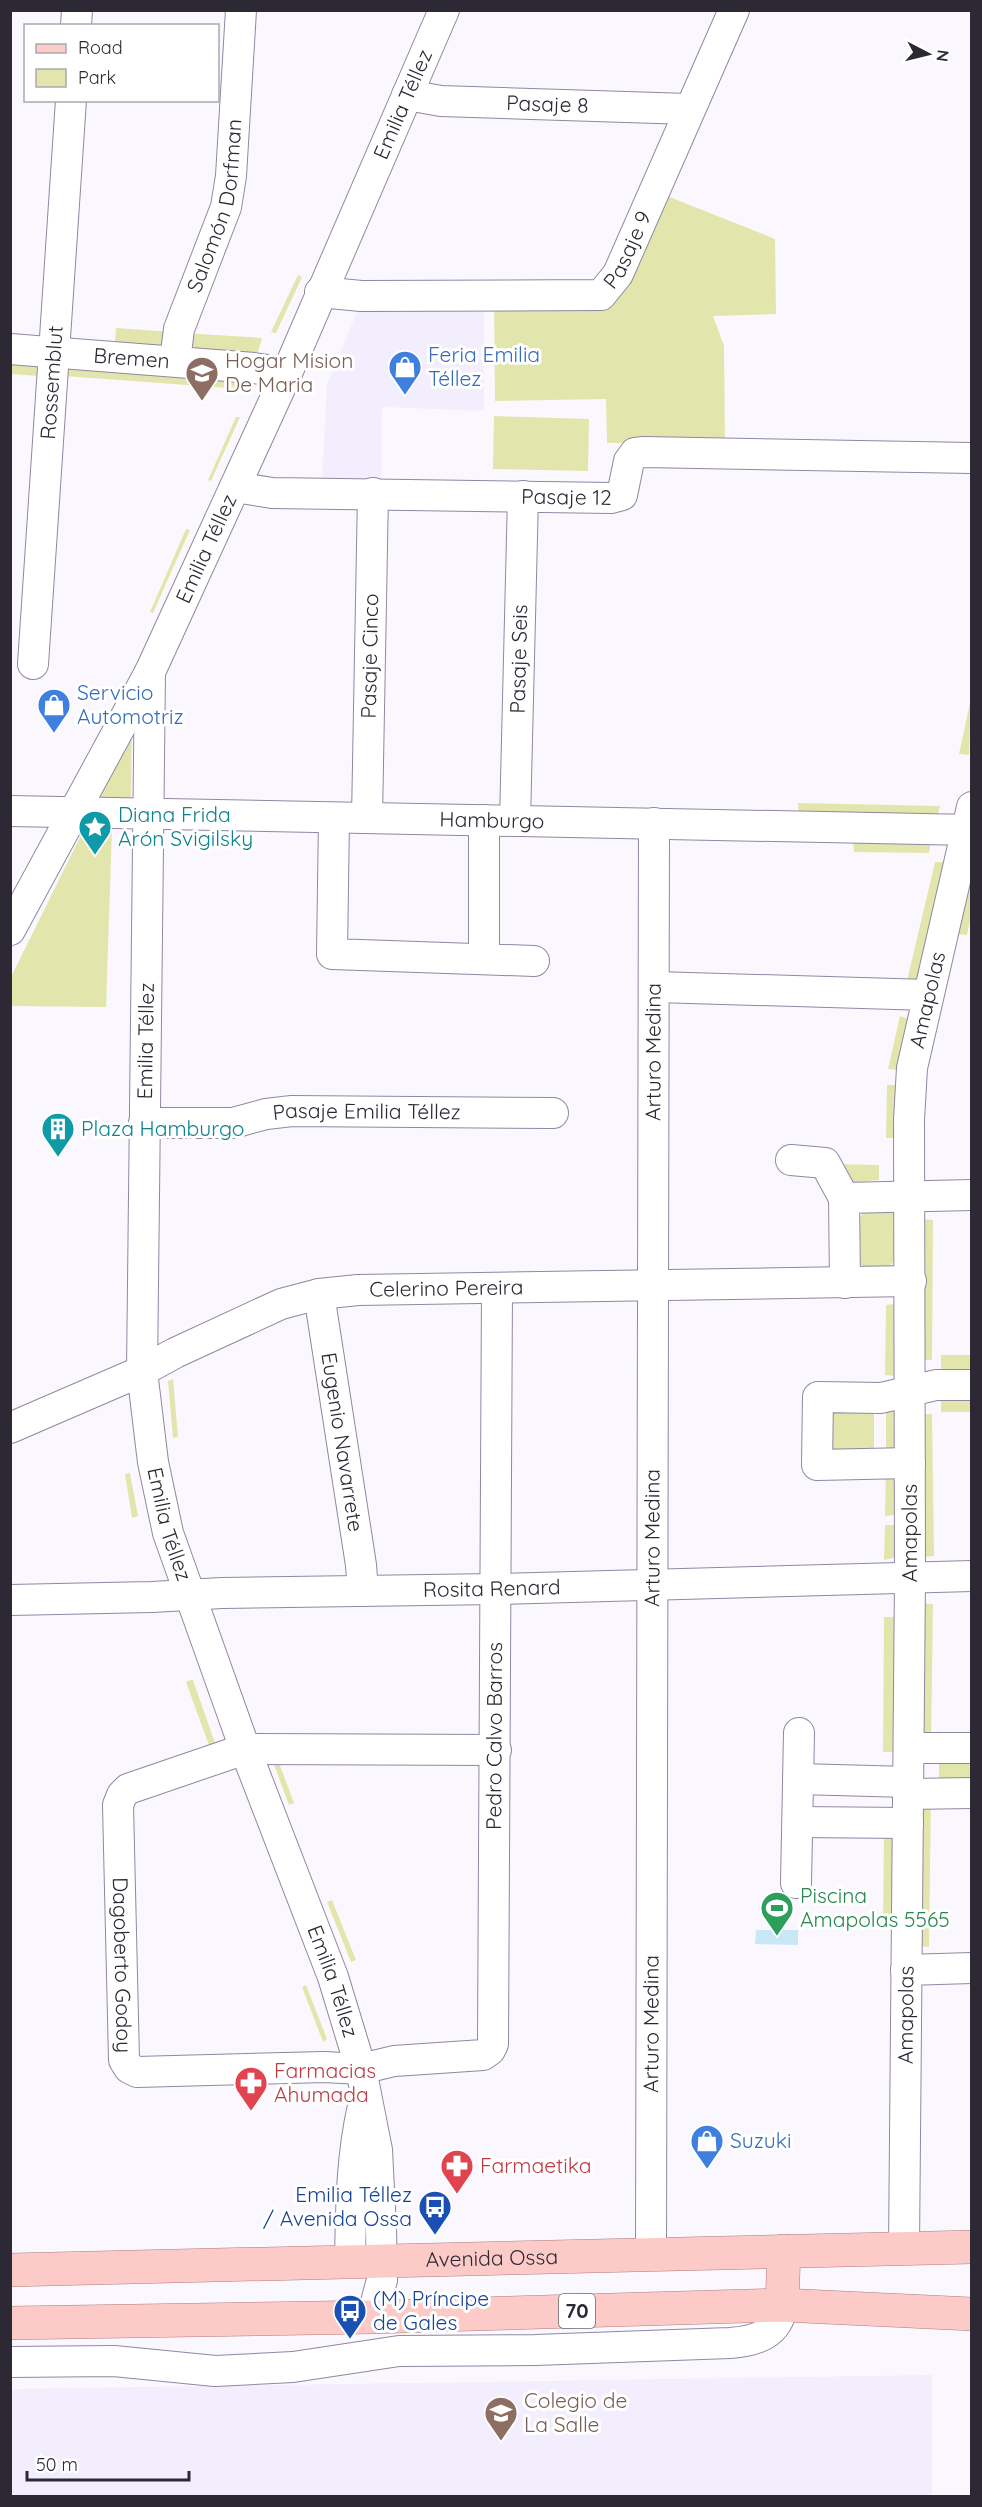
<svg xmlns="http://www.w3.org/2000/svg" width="982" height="2507" viewBox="0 0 982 2507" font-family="Quicksand,sans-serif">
  <rect width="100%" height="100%" fill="#faf8fe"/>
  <path fill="#f3eefd" d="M 362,300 L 484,303 L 484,411 L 382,407 L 381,486 L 322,483 L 327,384 Z
    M 932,2375 L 932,2496 L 11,2496 L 11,2389 Z"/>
  <path fill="#e3e6ac" d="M 657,192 L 775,239 L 776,314 L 713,316 L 724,346 L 725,442 L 607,443 L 606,399 L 495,401 L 494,298 L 615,296 Z
    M 298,275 L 302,277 L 276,333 L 271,332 Z
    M 116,328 L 173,332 L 166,343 L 161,346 L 115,343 Z
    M 184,333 L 262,338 L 258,352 L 254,353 L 197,349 L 190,344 Z
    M 10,361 L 39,366 L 39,376 L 11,374 Z
    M 69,367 L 239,380 L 244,384 L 241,389 L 65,376 L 66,370 Z
    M 494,416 L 589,419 L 588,471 L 493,469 Z
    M 236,417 L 240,417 L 211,481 L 208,480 Z
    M 186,529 L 190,530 L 153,613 L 150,612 Z
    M 971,698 L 969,755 L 959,754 Z
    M 132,726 L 131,799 L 99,799 L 97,796 Z
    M 798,803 L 940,806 L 937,817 L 799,814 Z
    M 85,827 L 112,828 L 106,1007 L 11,1006 L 10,979 Z
    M 853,841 L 931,842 L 929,853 L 854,852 Z
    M 935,862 L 947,862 L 918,987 L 906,985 Z
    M 971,863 L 971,916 L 967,935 L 955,934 Z
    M 900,1016 L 911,1020 L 899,1070 L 888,1069 Z
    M 887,1085 L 898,1085 L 898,1138 L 886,1138 Z
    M 830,1164 L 879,1165 L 879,1180 L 860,1182 L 844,1188 Z
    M 870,1208 C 878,1208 887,1207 893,1213 C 899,1220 898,1246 897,1255 C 895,1262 890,1266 885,1270 L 865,1268 L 860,1264 C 858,1243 849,1220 870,1208 Z
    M 923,1219 L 933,1220 L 932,1360 L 921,1360 Z
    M 895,1304 L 896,1376 L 885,1375 L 886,1305 Z
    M 941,1355 L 971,1355 L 971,1370 L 941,1370 Z
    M 173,1379 L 178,1437 L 173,1438 L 168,1381 Z
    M 941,1398 L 971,1398 L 971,1412 L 941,1412 Z
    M 821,1401 L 874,1401 L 874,1461 L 821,1460 Z
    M 886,1404 L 897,1404 L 896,1461 L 886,1462 Z
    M 922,1414 L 932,1414 L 934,1556 L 923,1557 Z
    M 886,1468 L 896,1468 L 895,1515 L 885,1516 Z
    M 130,1473 L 138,1516 L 132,1518 L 125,1474 Z
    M 885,1525 L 896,1525 L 897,1557 L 884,1560 Z
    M 921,1603 L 933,1604 L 931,1745 L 920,1745 Z
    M 884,1617 L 895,1617 L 895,1752 L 883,1752 Z
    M 190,1680 L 193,1680 L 216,1746 L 211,1751 L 186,1682 Z
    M 939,1753 L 971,1753 L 971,1787 L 939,1787 Z
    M 278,1760 L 294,1803 L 289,1805 L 273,1762 Z
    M 919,1797 L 931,1797 L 929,1947 L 920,1946 Z
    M 884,1830 L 895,1830 L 894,1922 L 883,1922 Z
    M 332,1900 L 356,1960 L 351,1962 L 327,1902 Z
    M 306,1985 L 327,2039 L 323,2042 L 302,1987 Z"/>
  <path fill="#c9e7f6" d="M 756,1930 L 798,1930 L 798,1945 L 755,1944 Z"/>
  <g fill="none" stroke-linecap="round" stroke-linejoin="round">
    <g stroke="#9087a2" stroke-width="32">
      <g id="minor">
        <path d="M 76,26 L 77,10"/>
        <path id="s1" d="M 407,95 L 441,101 L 689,109"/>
        <path id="s2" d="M 320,292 L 361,296 L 601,295 L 618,274 L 734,10"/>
        <path id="s3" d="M 10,349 L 254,368 L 287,373"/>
        <path id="s4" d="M 175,361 L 179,329 L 226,207 L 231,176 L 241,10"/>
        <path id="s5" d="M 235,487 L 272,493 L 611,498 L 622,495 L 629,461 L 635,453 L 644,452 L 972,458"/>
        <path id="s6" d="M 33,664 L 71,100"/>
        <path id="s7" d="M 150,672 L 142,1371 L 153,1462 L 168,1533 L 245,1749 L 333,1977 L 361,2069 L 377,2150 L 381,2228 L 382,2280 L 372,2317"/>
        <path id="s8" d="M 10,811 L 972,830"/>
        <path d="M 334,818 L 332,954 L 534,961"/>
        <path id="s9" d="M 367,818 L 373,493"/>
        <path d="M 484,820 L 484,959"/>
        <path id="s10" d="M 515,821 L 523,496"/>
        <path id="s11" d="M 10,930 L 150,672 L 287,373 L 444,10"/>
        <path d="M 656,987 L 928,995"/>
        <path id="s12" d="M 144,1123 L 233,1123 L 266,1114 L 292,1111 L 553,1113"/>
        <path d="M 791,1160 L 825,1163 L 844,1198"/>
        <path d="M 845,1283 L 844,1198 L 972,1195"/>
        <path id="s13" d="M 319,1294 L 361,1565 L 363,1591"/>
        <path id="s14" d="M 10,1428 L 142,1371 L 175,1353 L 281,1304 L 319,1294 L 358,1290 L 911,1281"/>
        <path d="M 910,1463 L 817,1465 L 818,1397 L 881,1398 L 936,1385 L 972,1385"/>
        <path id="s15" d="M 10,1600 L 152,1597 L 222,1593 L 496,1589 L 972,1576"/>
        <path d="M 909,1748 L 972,1748"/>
        <path id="s16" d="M 496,1750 L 245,1749 L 128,1789 L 122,1795 L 118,1805 L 124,2060 L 129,2068 L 137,2072 L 324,2067 L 361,2069 L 394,2061 L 483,2055 L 490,2050 L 493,2044 L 497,1288"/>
        <path d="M 799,1779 L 908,1782"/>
        <path d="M 908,1794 L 972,1793"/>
        <path d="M 798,1822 L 908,1823"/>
        <path d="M 796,1883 L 799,1733"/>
        <path d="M 906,1970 L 972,1968"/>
        <path id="s17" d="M 904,2249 L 910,1578 L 909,1120 L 912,1068 L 972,807"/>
        <path id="s18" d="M 651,2254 L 654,823"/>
        <path d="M 350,2262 C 351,2209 351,2158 363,2106"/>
        <path d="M 10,2362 L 114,2361 L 215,2371 L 293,2367 L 399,2351 L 535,2350 L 730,2343 C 755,2341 779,2335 782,2305"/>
      </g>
    </g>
    <g stroke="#b27a7c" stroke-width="34">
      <g id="major">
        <path id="s19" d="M 10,2270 L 972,2247"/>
        <path d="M 782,2305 L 784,2251"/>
        <path d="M 10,2323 L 372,2317 L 782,2305 L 972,2314"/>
      </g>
    </g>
    <use href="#minor" stroke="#fff" stroke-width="30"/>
    <use href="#major" stroke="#fccac7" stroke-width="33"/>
  </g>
  <defs>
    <g id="shop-pin" transform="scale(1.725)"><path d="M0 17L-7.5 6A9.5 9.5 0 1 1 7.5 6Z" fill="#3f7fe0" stroke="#fff"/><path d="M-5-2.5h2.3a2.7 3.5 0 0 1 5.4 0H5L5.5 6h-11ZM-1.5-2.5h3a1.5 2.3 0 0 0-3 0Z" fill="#fff"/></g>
    <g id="school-pin" transform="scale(1.725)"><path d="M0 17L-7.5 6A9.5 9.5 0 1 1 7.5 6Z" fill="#8d6e63" stroke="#fff"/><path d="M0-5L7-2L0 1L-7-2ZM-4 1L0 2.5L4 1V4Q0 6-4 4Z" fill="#fff"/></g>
    <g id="sight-pin" transform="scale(1.725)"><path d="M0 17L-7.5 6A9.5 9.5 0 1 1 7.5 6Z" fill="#0f9aa8" stroke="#fff"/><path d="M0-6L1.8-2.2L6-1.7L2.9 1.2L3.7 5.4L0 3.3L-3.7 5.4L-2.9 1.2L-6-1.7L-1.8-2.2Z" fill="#fff"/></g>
    <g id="building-pin" transform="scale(1.725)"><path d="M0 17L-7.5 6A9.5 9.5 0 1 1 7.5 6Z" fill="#0f9aa8" stroke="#fff"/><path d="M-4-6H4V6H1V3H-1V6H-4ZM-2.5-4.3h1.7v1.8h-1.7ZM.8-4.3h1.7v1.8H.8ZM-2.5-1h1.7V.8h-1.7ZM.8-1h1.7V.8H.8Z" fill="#fff"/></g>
    <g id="stadium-pin" transform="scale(1.725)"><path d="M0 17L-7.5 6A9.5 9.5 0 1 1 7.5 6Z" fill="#2e9e5b" stroke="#fff"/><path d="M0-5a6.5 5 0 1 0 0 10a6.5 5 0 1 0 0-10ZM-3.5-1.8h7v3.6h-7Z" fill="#fff"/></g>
    <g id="pharmacy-pin" transform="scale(1.725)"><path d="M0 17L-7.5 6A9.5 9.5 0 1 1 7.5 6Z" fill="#e0444e" stroke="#fff"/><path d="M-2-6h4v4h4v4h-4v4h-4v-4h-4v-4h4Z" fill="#fff"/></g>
    <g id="bus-pin" transform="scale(1.725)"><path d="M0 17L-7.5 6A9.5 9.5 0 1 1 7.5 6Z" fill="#1a4fb4" stroke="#fff"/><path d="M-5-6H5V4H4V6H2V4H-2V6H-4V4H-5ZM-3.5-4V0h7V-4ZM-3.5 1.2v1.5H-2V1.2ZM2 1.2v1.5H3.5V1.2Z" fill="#fff"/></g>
  </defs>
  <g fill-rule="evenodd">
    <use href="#shop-pin" x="405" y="367"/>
    <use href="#school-pin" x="202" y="373"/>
    <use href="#shop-pin" x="54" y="705"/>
    <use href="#sight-pin" x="95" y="827"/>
    <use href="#building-pin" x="58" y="1129"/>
    <use href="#stadium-pin" x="777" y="1908"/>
    <use href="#pharmacy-pin" x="251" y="2083"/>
    <use href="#shop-pin" x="707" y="2141"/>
    <use href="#pharmacy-pin" x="457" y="2166"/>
    <use href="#bus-pin" x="435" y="2207"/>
    <use href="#bus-pin" x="350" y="2311"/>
    <use href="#school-pin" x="501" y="2413"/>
  </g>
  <g text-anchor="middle" stroke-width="6" stroke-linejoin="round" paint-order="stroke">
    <rect fill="#fff" stroke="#6c6971" stroke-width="1.5" x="559" y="2294" width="36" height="34" rx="4.5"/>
    <g font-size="20" font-weight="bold" fill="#2d2934">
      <text x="577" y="2318">70</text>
    </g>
    <g font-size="21" fill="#2d2934" stroke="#fff">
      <text dy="7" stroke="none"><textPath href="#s1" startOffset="141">Pasaje 8</textPath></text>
      <text dy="7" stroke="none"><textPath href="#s11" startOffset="915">Emilia Téllez</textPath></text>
      <text dy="7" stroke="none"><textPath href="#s4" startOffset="162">Salomón Dorfman</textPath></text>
      <text dy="7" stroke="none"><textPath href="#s2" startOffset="334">Pasaje 9</textPath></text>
      <text dy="7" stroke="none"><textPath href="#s3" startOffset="122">Bremen</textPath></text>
      <text dy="7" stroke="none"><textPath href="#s6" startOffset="282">Rossemblut</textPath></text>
      <text dy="7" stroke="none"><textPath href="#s5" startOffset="332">Pasaje 12</textPath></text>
      <text dy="7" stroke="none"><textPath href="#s11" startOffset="429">Emilia Téllez</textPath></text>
      <text dy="7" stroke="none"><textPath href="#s9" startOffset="162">Pasaje Cinco</textPath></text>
      <text dy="7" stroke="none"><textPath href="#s10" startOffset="162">Pasaje Seis</textPath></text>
      <text dy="7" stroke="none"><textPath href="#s8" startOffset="482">Hamburgo</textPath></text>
      <text dy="7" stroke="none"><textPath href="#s17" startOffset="1251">Amapolas</textPath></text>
      <text transform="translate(146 1041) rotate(-89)" y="7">Emilia Téllez</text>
      <text dy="7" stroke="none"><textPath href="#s18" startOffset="1202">Arturo Medina</textPath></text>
      <text dy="7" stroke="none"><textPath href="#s12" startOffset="224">Pasaje Emilia Téllez</textPath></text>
      <text dy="7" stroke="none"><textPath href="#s14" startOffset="465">Celerino Pereira</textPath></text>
      <text dy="7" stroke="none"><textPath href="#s13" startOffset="150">Eugenio Navarrete</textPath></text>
      <text dy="7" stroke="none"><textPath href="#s7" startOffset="855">Emilia Téllez</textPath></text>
      <text transform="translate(910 1533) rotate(-90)" y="7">Amapolas</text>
      <text dy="7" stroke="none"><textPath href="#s18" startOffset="716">Arturo Medina</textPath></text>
      <text dy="7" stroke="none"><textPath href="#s15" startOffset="482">Rosita Renard</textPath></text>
      <text dy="7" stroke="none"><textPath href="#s16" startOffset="1338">Pedro Calvo Barros</textPath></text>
      <text dy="7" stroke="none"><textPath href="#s16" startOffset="554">Dagoberto Godoy</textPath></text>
      <text dy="7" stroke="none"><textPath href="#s7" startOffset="1341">Emilia Téllez</textPath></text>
      <text dy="7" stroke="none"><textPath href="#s17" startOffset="234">Amapolas</textPath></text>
      <text dy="7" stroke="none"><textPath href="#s18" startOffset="230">Arturo Medina</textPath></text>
      <text dy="7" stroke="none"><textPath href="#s19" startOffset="482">Avenida Ossa</textPath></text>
    </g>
    <g font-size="21" fill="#366cbe" stroke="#fff" text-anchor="start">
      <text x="428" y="362">Feria Emilia<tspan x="428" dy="24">Téllez</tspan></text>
      <text x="77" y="700">Servicio<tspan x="77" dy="24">Automotriz</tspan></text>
      <text x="730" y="2148">Suzuki</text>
    </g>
    <g font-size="21" fill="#785e54" stroke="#fff" text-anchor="start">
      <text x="225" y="368">Hogar Mision<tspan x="225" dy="24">De Maria</tspan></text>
      <text x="524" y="2408">Colegio de<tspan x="524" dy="24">La Salle</tspan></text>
    </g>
    <g font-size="21" fill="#0d838f" stroke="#fff" text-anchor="start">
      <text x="118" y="822">Diana Frida<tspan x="118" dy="24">Arón Svigilsky</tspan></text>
      <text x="81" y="1136">Plaza Hamburgo</text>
    </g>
    <g font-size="21" fill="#27864d" stroke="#fff" text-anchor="start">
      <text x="800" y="1903">Piscina<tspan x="800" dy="24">Amapolas 5565</tspan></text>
    </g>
    <g font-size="21" fill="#be3a42" stroke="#fff" text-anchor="start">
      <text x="274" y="2078">Farmacias<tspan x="274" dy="24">Ahumada</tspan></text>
      <text x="480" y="2173">Farmaetika</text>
    </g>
    <g font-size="21" fill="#164399" stroke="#fff" text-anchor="end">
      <text x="412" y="2202">Emilia Téllez<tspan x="412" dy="24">/ Avenida Ossa</tspan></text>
      <text x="373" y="2306" text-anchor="start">(M) Príncipe<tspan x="373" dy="24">de Gales</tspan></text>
    </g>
  </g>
  <rect width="982" height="2507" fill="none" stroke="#2d2934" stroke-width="24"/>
  <rect x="24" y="24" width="195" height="78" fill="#ffffff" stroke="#aba9ae" stroke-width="1.5"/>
  <rect x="36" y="44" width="30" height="9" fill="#fccac7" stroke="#aba9ae" stroke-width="1.5"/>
  <text x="78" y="54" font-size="18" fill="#2d2934">Road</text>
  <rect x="36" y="69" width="30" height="18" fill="#e3e6ac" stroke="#aba9ae" stroke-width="1.5"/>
  <text x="78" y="84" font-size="18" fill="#2d2934">Park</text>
  <g transform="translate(928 54) rotate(97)" stroke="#ffffff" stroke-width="4.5" paint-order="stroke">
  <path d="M0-4.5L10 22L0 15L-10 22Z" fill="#2d2934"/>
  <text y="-9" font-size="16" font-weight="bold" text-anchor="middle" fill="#2d2934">N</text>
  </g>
  <path d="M27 2471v9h162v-9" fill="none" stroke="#2d2934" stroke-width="3"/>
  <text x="36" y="2471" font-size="18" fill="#2d2934" stroke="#ffffff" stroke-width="4.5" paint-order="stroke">50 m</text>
</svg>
